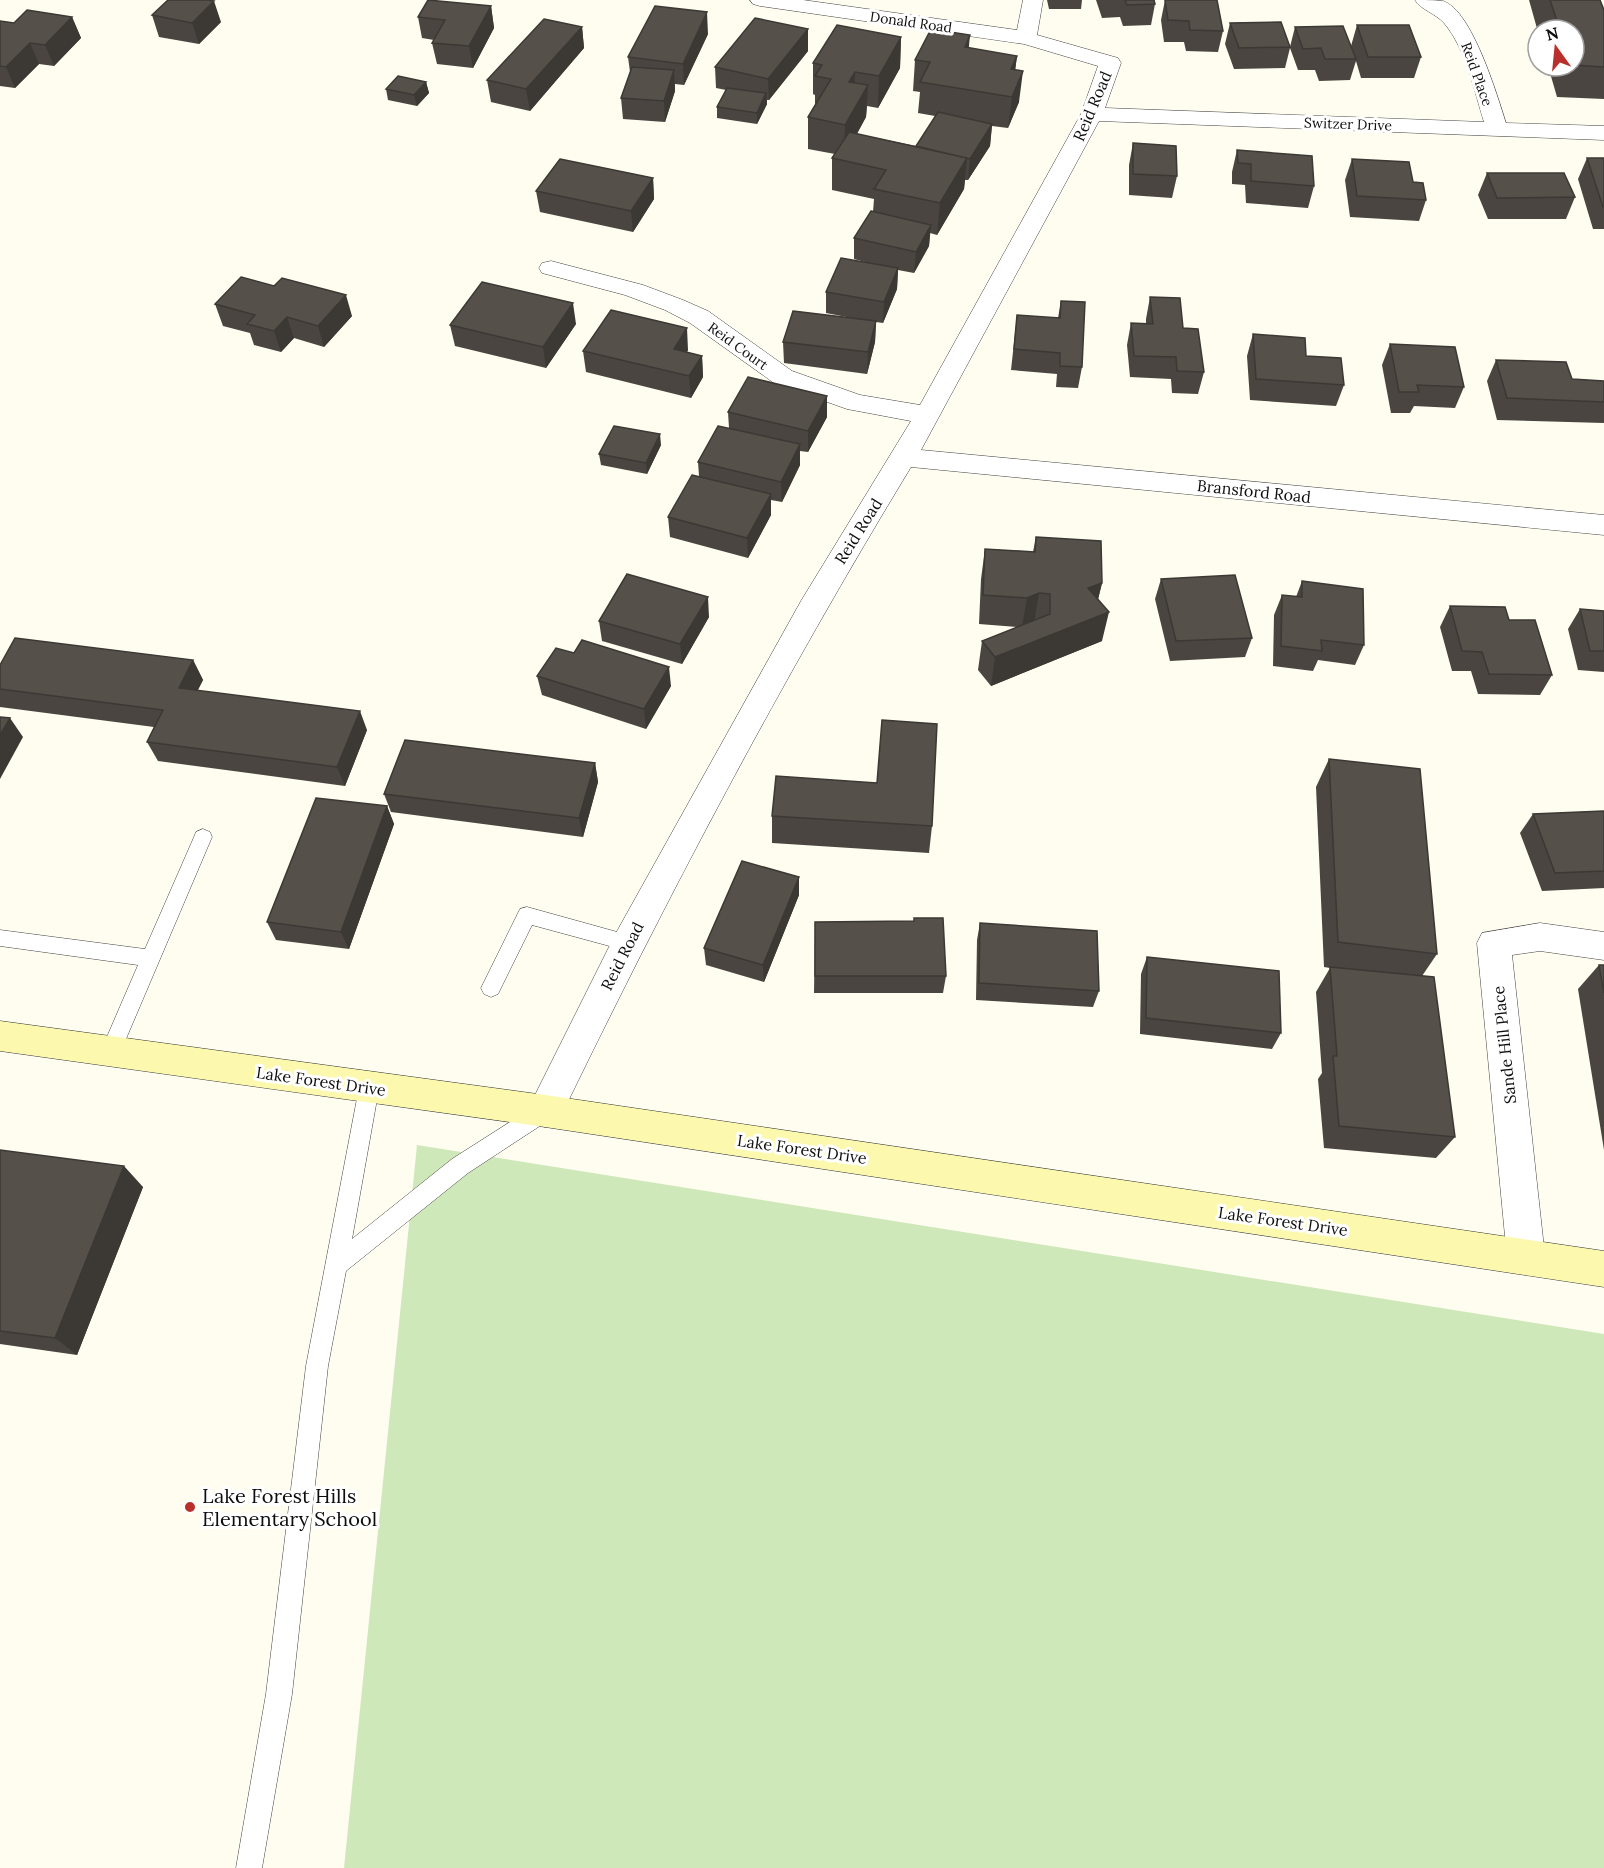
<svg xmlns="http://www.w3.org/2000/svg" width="1604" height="1868" viewBox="0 0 1604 1868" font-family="Lora,serif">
  <rect width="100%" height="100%" fill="#fefdf0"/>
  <path fill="#cfe8ba" d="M 417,1145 L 1604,1334 L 1604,1868 L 344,1868 Z"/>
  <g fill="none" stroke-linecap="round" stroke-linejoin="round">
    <g stroke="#414141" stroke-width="1">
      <path id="lane" d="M 203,829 L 210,832 L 212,837 L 120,1053 L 117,1059 L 110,1062 L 103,1059 L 100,1053 L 138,965 L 0,946 L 0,930 L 145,949 L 194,837 L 196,832 Z
        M 527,907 L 628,935 L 635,937 L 638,943 L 635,949 L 628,951 L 532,925 L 498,994 L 491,997 L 484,994 L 481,988 L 484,982 L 520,909 Z
        M 369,1079 L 376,1081 L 379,1088 L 352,1239 L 452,1159 L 538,1104 L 545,1102 L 552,1104 L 555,1111 L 552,1118 L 468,1173 L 346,1271 L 328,1366 L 292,1694 L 262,1868 L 236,1868 L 266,1694 L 306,1366 L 359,1088 L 362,1081 Z"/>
    </g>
    <g stroke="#414141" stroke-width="1">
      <path id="street" d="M 750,0 L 803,0 L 1017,30 L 1023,0 L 1043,0 L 1037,35 L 1118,58 L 1121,63 L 1105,108 L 1484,122 C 1474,90 1466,49 1444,23 C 1435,13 1421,10 1415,0 C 1423,0 1435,0 1443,1 C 1472,10 1497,95 1506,123 L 1604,126 L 1604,140 L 1099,121 L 921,450 L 1604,515 L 1604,535 L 911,467 C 782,679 666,899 558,1122 L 545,1127 L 532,1122 L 527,1111 L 616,933 L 801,601 L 911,421 L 847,409 L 774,383 L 690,323 L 665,310 L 625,295 L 542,273 L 539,268 L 542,263 L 551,261 L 643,285 L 683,300 L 708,311 L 792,371 L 860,395 L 920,405 L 1081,114 L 1098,66 L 1024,44 L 760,6 L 753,4 Z
        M 1540,923 L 1604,932 L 1604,960 L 1540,951 L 1512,955 L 1545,1257 L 1539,1270 L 1526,1275 L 1513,1270 L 1507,1257 L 1477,943 L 1482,933 Z"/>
    </g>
    <g stroke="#303030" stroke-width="1">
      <path id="secondary" d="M 0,1021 L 545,1095 L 1604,1251 L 1604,1287 L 545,1127 L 0,1051 Z"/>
    </g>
    <use href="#lane" fill="#fff" fill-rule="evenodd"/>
    <use href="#street" fill="#fff" fill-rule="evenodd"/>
    <use href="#secondary" fill="#fcf9ae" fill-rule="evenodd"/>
  </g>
  <path fill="#4a4540" d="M 1047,0 L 1082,0 L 1081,9 L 1049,9 Z
    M 1096,0 L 1154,0 L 1155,4 L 1151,25 L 1123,26 L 1120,17 L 1102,18 Z
    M 1165,0 L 1217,0 L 1223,31 L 1218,52 L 1186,51 L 1184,42 L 1164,42 L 1161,20 Z
    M 1529,0 L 1600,0 L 1604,10 L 1604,99 L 1557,97 L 1548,66 L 1574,66 L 1574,30 L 1538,30 L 1538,32 Z
    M 491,6 L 494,28 L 473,68 L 437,64 L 432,43 L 434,40 L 422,38 L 418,17 Z
    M 152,15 L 221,22 L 199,44 L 159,37 Z
    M 72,17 L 81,38 L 54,66 L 39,64 L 15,88 L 0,86 L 0,21 L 14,23 Z
    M 1230,23 L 1290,47 L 1295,27 L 1351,46 L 1357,25 L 1421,57 L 1414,78 L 1361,78 L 1356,61 L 1350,80 L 1319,81 L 1315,70 L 1298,70 L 1290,48 L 1285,68 L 1234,69 L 1225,44 Z
    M 582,27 L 584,48 L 530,111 L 491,102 L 487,80 Z
    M 808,29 L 808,51 L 769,100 L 767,100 L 767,104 L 757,124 L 717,118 L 717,107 L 726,90 L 716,88 L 715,67 Z
    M 708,34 L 684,85 L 675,84 L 675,91 L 665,122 L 623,119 L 621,98 L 630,72 L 628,57 Z
    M 901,37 L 900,68 L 878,108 L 867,106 L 866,117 L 857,134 L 916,146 L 935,116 L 918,113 L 920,92 L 913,91 L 915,60 L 969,48 L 1017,56 L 1015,70 L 1019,102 L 1008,128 L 992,126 L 990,146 L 968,180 L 965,180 L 964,189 L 937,235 L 930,233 L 929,246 L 914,273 L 898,270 L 897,289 L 883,323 L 876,322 L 875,342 L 867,374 L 784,363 L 783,342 L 857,319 L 826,313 L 826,292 L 865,262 L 854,259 L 854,238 L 873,212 L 874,199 L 832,190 L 832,158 L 835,154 L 808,149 L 808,117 L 815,106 L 815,95 L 813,94 L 813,63 Z
    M 426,82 L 429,93 L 417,106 L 388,100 L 386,89 Z
    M 1133,143 L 1177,176 L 1172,198 L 1129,195 L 1129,165 Z
    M 1237,150 L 1314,186 L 1308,208 L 1246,203 L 1245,185 L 1232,184 L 1232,172 Z
    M 1587,158 L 1604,158 L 1604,229 L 1593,229 L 1578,179 Z
    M 1352,159 L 1413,182 L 1426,200 L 1419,221 L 1350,217 L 1345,180 Z
    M 1487,173 L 1575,197 L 1566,219 L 1488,219 L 1478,195 Z
    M 653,178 L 654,199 L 633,232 L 540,212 L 536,191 Z
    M 1150,297 L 1183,328 L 1204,372 L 1198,394 L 1172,393 L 1171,379 L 1130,377 L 1127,345 L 1131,323 L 1146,324 L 1146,319 Z
    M 1061,301 L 1082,367 L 1078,388 L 1056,387 L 1057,374 L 1011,370 L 1017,315 L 1058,318 Z
    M 215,304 L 352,316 L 324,347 L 294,338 L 281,352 L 254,345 L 250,333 L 223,326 Z
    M 576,324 L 546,368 L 455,346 L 450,325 Z
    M 1253,334 L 1306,356 L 1344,385 L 1336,406 L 1250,400 L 1247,356 Z
    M 1390,344 L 1464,387 L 1455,408 L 1414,406 L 1410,413 L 1391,413 L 1382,365 Z
    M 688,350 L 687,352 L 702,356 L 703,377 L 691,398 L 586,372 L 583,351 Z
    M 1496,360 L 1572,379 L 1604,381 L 1604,423 L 1497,420 L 1487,381 Z
    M 728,412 L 827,417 L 808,452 L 800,451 L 800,465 L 782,502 L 771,500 L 771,515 L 748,558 L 670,537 L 668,517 L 699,476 L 698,462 L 729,428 Z
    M 661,445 L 647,474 L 601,465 L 599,454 Z
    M 1036,537 L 1102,583 L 1098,599 L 1102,641 L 991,686 L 978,670 L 982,641 L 1017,627 L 979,624 L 981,579 L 985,549 L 1033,552 Z
    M 1161,579 L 1252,638 L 1245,657 L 1170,661 L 1155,599 Z
    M 1302,581 L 1364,645 L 1355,665 L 1318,660 L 1313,671 L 1273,666 L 1274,615 L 1282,595 L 1296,597 Z
    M 1450,606 L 1509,620 L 1552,675 L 1540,695 L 1478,694 L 1471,671 L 1452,671 L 1440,627 Z
    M 1580,609 L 1604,611 L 1604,672 L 1578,670 L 1568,629 Z
    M 709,617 L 682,664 L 602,641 L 599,621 Z
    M 193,660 L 203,680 L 197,691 L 367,730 L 345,786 L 158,761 L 147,742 L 154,727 L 0,707 L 0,665 Z
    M 537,676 L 671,686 L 646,729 L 542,695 Z
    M 1329,759 L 1437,954 L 1422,976 L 1455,1137 L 1436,1158 L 1324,1148 L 1318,1079 L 1322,1073 L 1316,992 L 1330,968 L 1324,967 L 1316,787 Z
    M 595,763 L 598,782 L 583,837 L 391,812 L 384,794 Z
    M 387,806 L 394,824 L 349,949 L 276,940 L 267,922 Z
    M 1604,811 L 1604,888 L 1542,891 L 1520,833 L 1533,814 Z
    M 772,816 L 932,826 L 929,853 L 772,843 Z
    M 799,877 L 799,895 L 764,982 L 706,965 L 704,948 Z
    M 815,922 L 946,976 L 943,993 L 814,993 Z
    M 980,923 L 1099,991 L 1093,1007 L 976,1000 L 977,940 Z
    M 1147,957 L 1281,1033 L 1272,1049 L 1140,1034 L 1141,974 Z
    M 1599,965 L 1604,965 L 1604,1150 L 1578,989 Z
    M 0,1150 L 143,1187 L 77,1355 L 0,1344 Z"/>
  <path fill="#3c3834" d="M 214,1 L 221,22 L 199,44 L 192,23 Z
    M 491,6 L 494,28 L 473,68 L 469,46 Z
    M 707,12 L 708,34 L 684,85 L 683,64 Z
    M 72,17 L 81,38 L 54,66 L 45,45 Z
    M 582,27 L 584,48 L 530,111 L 526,89 Z
    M 808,29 L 808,51 L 769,100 L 768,79 Z
    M 970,35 L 967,66 L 965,47 Z
    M 901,37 L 900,68 L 878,108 L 879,76 Z
    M 30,43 L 39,64 L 15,88 L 6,67 Z
    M 1017,56 L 1013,87 L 1011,69 Z
    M 674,70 L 675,91 L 665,122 L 664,101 Z
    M 1023,71 L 1019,102 L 1008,128 L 1012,97 Z
    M 855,72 L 854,103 L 849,82 Z
    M 426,82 L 429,93 L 417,106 L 414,95 Z
    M 868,85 L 866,117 L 844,156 L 845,125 Z
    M 766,93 L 767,104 L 757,124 L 757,113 Z
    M 992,124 L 990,146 L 968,180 L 970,159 Z
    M 967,158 L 964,189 L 937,235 L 940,203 Z
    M 653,178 L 654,199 L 633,232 L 631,211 Z
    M 931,225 L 929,246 L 914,273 L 916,252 Z
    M 898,268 L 897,289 L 883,323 L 884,302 Z
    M 346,295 L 352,316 L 324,347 L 318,326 Z
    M 573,303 L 576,324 L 546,368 L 543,347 Z
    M 287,317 L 294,338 L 281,352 L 274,331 Z
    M 876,321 L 875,342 L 867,374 L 868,352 Z
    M 687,328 L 688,350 L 675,371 L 674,349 Z
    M 702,356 L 703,377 L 691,398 L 689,376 Z
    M 827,396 L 827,417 L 808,452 L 808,431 Z
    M 660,434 L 661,445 L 647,474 L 646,463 Z
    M 800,444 L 800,465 L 782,502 L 781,482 Z
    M 771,494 L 771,515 L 748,558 L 747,538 Z
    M 1102,583 L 1095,612 L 1088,588 Z
    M 1039,593 L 1034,623 L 1022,627 L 1027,598 Z
    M 708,597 L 709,617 L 682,664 L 680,644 Z
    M 1109,612 L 1102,641 L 991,686 L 995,657 Z
    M 193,660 L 203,680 L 189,708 L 179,688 Z
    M 669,667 L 671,686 L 646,729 L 644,709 Z
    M 360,711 L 367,730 L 345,786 L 337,767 Z
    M 10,718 L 23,737 L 0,779 L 0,735 Z
    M 595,763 L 598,782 L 583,837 L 579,818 Z
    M 387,806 L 394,824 L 349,949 L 341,932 Z
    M 799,877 L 799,895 L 764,982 L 763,965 Z
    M 124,1166 L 143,1187 L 77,1355 L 55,1338 Z"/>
  <path fill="#56504b" stroke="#3c3834" stroke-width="1.5" d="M 168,0 L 208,0 L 214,1 L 192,23 L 152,15 Z
    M 428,0 L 491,6 L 469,46 L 432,43 L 445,20 L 418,17 Z
    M 1125,0 L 1154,0 L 1155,4 L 1127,5 Z
    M 1165,0 L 1217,0 L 1223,31 L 1190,30 L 1189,21 L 1168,20 Z
    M 1550,0 L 1600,0 L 1604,10 L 1604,67 L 1574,65 L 1574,30 L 1560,30 Z
    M 655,6 L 707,12 L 683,64 L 628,57 Z
    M 27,10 L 72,17 L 45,45 L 30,43 L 6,67 L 0,66 L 0,21 L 14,23 Z
    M 755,18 L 808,29 L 768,79 L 715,67 Z
    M 544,19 L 582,27 L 526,89 L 487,80 Z
    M 1281,22 L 1290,47 L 1239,48 L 1230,23 Z
    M 837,25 L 901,37 L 879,76 L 855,72 L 849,82 L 868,85 L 845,125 L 808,117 L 831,79 L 815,76 L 822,65 L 813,63 Z
    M 1357,25 L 1409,25 L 1421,57 L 1368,57 Z
    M 1343,26 L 1356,59 L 1325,59 L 1321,48 L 1303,49 L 1295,27 Z
    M 931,29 L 970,35 L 965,47 L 1017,56 L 1011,69 L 1023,71 L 1012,97 L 920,82 L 930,62 L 915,60 Z
    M 632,67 L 674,70 L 664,101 L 621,98 Z
    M 398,76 L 426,82 L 414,95 L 386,89 Z
    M 727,88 L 766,93 L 757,113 L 717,107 Z
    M 938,112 L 992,124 L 970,159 L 916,146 Z
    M 849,132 L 967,158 L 940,203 L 874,189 L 886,170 L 832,158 Z
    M 1133,143 L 1176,146 L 1177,176 L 1133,174 Z
    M 1237,150 L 1312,156 L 1314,186 L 1251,181 L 1251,164 L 1238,163 Z
    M 1587,158 L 1604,158 L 1604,207 L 1603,207 Z
    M 560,159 L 653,178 L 631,211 L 536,191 Z
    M 1352,159 L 1409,162 L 1413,182 L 1423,183 L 1426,200 L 1357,196 Z
    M 1487,173 L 1564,173 L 1575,197 L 1497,198 Z
    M 871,211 L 931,225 L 916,252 L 854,238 Z
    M 841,258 L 898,268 L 884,302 L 826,292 Z
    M 241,277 L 274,286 L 282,278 L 346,295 L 318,326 L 287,317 L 274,331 L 247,324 L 255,315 L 215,304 Z
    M 482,282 L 573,303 L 543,347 L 450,325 Z
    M 1150,297 L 1180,298 L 1183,328 L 1198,329 L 1204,372 L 1177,371 L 1176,357 L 1134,356 L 1131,323 L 1153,324 Z
    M 1061,301 L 1085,302 L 1082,367 L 1060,366 L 1060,353 L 1014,349 L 1017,315 L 1060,318 Z
    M 611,310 L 687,328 L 674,349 L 702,356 L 689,376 L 583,351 Z
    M 793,311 L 876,321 L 868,352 L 783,342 Z
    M 1253,334 L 1305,338 L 1306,356 L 1341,358 L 1344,385 L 1256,379 Z
    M 1390,344 L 1455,347 L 1464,387 L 1417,385 L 1419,392 L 1399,392 Z
    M 1496,360 L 1566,362 L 1572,379 L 1604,381 L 1604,402 L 1507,398 Z
    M 748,377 L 827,396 L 808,431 L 728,412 Z
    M 614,426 L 660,434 L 646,463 L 599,454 Z
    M 718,426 L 800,444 L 781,482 L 698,462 Z
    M 692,475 L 771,494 L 747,538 L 668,517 Z
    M 1036,537 L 1101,541 L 1102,583 L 1088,588 L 1109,612 L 995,657 L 982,641 L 1050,614 L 1050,594 L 1039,593 L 1027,598 L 983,595 L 985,549 L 1035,552 Z
    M 627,574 L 708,597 L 680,644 L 599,621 Z
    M 1235,575 L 1252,638 L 1176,641 L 1161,579 Z
    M 1302,581 L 1363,589 L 1364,645 L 1321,640 L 1322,651 L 1281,646 L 1282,595 L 1302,597 Z
    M 1450,606 L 1505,607 L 1509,620 L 1535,620 L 1552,675 L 1489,674 L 1482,652 L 1462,651 Z
    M 1580,609 L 1604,611 L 1604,651 L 1590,651 Z
    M 15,638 L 193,660 L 179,688 L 360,711 L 337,767 L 147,742 L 163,710 L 0,689 L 0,665 Z
    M 582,640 L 669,667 L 644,709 L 537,676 L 556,648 L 574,653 Z
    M 0,717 L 10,718 L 0,735 Z
    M 882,720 L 937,724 L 932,826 L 772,816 L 776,776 L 877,783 Z
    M 405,740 L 595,763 L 579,818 L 384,794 Z
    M 1329,759 L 1420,769 L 1437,954 L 1338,942 Z
    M 316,798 L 387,806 L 341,932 L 267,922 Z
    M 1604,811 L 1604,871 L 1555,873 L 1533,814 Z
    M 742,861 L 799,877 L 763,965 L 704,948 Z
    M 914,918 L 943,918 L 946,976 L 815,976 L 815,922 L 914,921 Z
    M 980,923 L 1097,931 L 1099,991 L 979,983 Z
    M 1147,957 L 1279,971 L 1281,1033 L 1146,1018 Z
    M 1599,965 L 1604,965 L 1604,993 Z
    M 1330,967 L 1434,977 L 1455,1137 L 1339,1126 L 1333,1056 L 1337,1056 Z
    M 0,1150 L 124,1166 L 55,1338 L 0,1331 Z"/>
  <circle fill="#b92f2b" stroke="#fff" stroke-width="2" cx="190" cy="1507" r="6"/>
  <g text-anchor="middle" stroke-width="6" stroke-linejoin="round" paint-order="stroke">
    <g font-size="14" fill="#0e0e0e" stroke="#fff">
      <text transform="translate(911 22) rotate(8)" y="5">Donald Road</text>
      <text transform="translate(1477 74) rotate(70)" y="5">Reid Place</text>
      <text transform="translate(1348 124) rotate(2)" y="5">Switzer Drive</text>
      <text transform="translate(738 346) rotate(36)" y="5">Reid Court</text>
    </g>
    <g font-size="16" fill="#0e0e0e" stroke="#fff">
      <text transform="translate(1092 106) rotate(-67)" y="6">Reid Road</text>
      <text transform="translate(1254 491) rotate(6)" y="6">Bransford Road</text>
      <text transform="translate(858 531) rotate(-58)" y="6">Reid Road</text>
      <text transform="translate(622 956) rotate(-63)" y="6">Reid Road</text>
      <text transform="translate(1504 1045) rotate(-96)" y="6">Sande Hill Place</text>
      <text transform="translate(321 1081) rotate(8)" y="6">Lake Forest Drive</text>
      <text transform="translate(802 1149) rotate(8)" y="6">Lake Forest Drive</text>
      <text transform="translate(1283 1221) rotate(8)" y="6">Lake Forest Drive</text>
    </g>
    <g font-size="20" fill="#0e0e0e" stroke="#fff" text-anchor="start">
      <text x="202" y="1503">Lake Forest Hills<tspan x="202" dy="23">Elementary School</tspan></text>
    </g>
  </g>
  <g transform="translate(1556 48) rotate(345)"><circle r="28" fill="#ffffff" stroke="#9f9f9f" stroke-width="1.5"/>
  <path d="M0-4.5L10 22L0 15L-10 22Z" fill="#b92f2b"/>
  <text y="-9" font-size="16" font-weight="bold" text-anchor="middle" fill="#0e0e0e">N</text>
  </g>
</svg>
